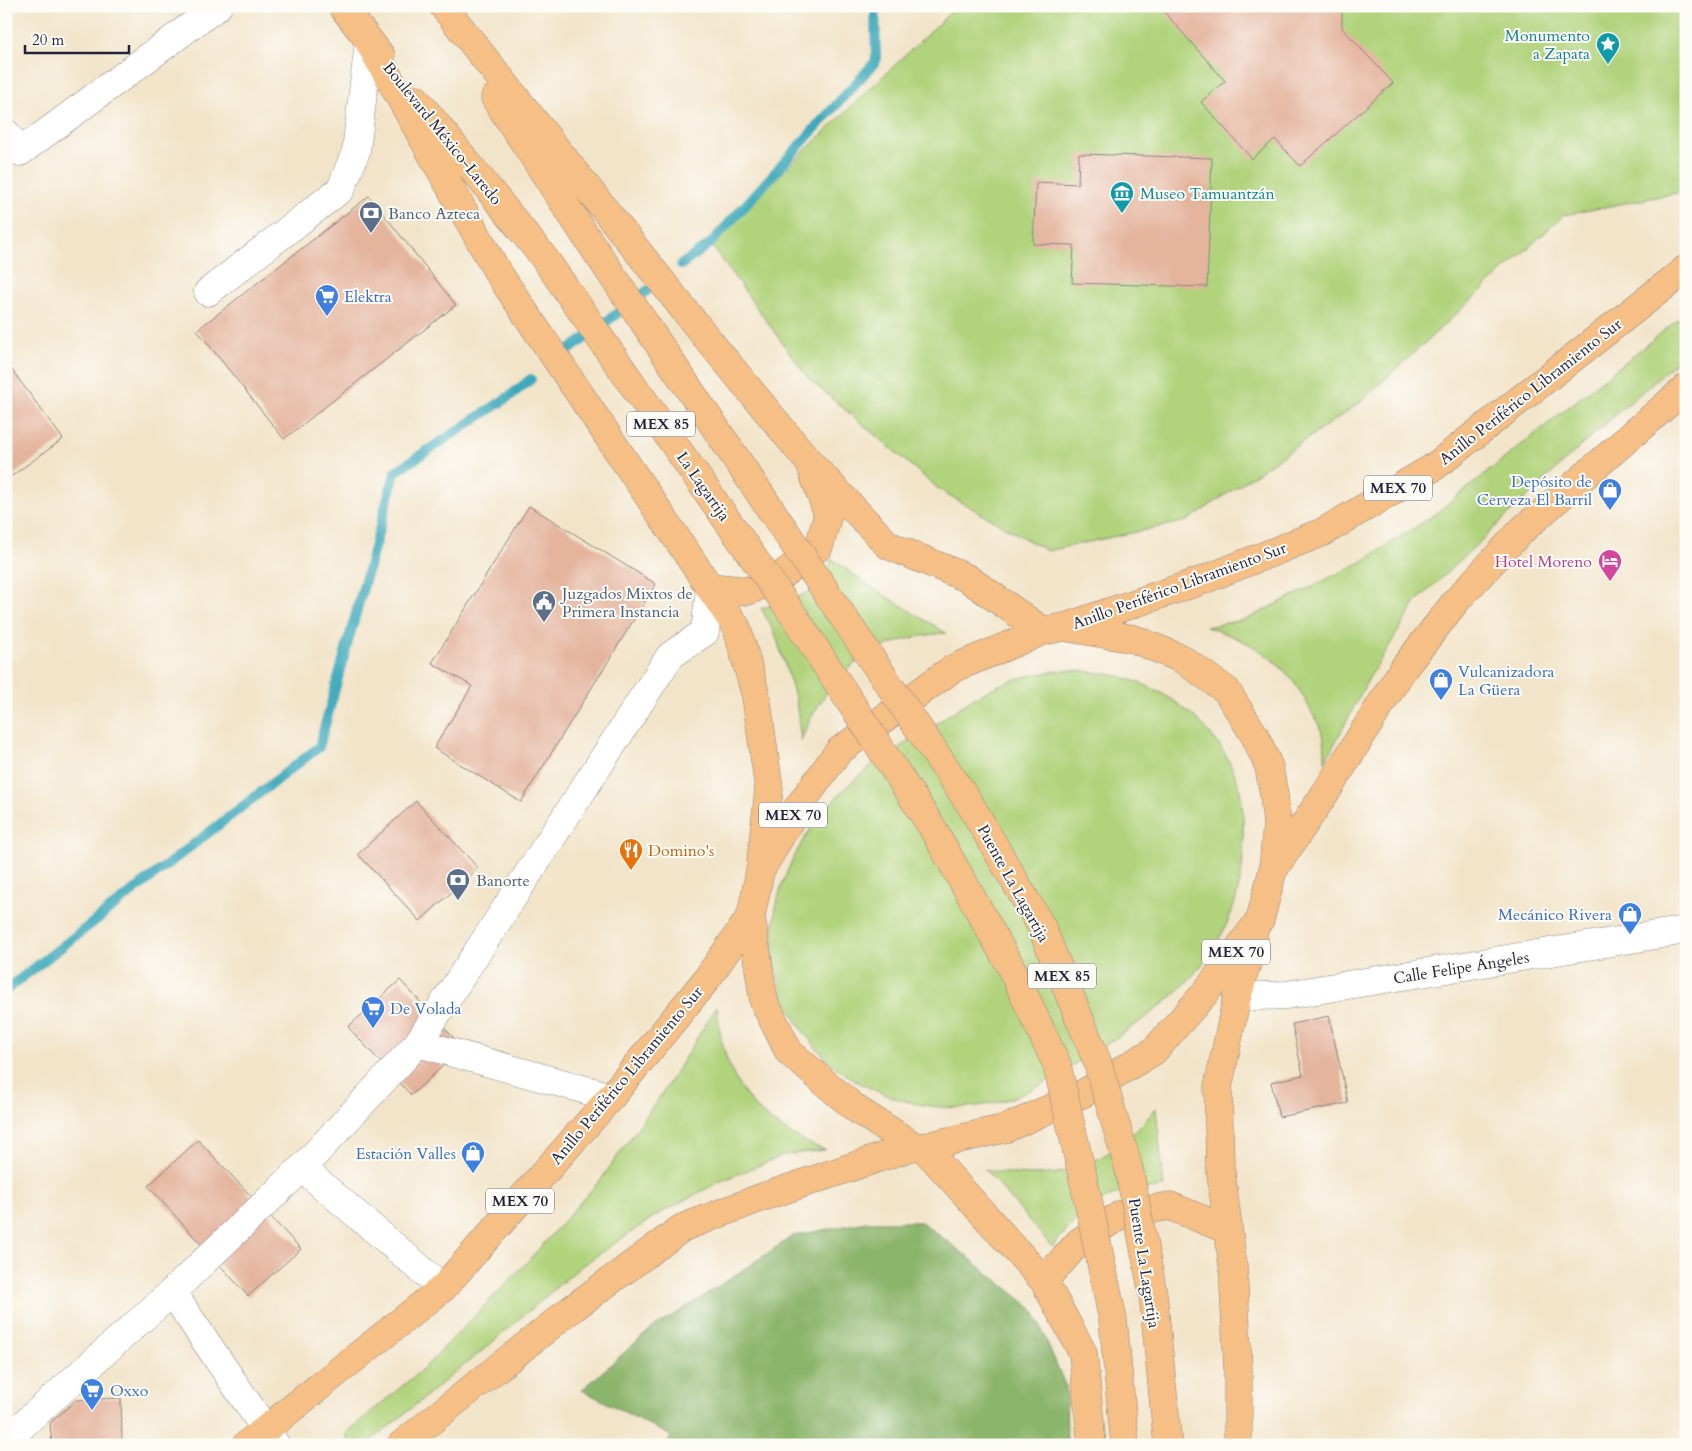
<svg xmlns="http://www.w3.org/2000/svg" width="1692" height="1451" viewBox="0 0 1692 1451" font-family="Cardo,serif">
  <rect width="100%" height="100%" fill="#fdfcf7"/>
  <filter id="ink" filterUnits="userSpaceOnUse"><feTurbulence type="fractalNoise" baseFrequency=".02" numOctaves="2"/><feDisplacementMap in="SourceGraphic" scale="10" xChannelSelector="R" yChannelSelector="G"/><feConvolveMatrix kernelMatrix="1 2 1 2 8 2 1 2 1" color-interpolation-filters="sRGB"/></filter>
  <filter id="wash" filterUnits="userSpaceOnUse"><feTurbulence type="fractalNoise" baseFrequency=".0096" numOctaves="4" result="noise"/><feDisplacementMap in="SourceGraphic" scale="20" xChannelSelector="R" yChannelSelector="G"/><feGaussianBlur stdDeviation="1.12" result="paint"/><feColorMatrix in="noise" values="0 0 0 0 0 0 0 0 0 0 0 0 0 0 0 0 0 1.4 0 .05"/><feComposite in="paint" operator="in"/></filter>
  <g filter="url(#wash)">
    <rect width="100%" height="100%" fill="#f2e4c9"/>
    <path fill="#b1d37c" stroke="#6a7a5c" d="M 957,6 L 1686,6 L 1686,191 L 1564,215 L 1358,404 L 1187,521 L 1047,551 L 940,490 L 808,378 L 709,242 Z
      M 1686,313 L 1686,353 L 1586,441 L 1417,601 L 1369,678 L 1325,762 C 1325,755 1325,747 1324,739 C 1322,730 1316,720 1311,711 C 1288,663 1256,642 1206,627 L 1247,619 L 1361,562 L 1434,515 Z
      M 831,558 L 865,583 L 946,633 C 870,639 829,671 801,741 L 796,700 L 776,636 L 761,608 C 784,602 810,597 826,577 C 829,573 830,564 831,558 Z
      M 1066,670 C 1085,671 1103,672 1122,677 C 1177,692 1230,738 1241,796 C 1243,807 1243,819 1243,831 C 1245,870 1238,905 1219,939 C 1189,993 1133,1028 1082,1059 C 1055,1077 1027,1096 994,1103 C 949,1113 905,1106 864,1085 C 831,1069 804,1038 788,1005 C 745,915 800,821 872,765 C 889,753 908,742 925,731 C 952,713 980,691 1010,681 C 1029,675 1047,672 1066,670 Z
      M 717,1006 C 722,1082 755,1123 825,1150 L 784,1155 L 719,1182 L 655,1216 L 580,1267 L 488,1346 L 366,1445 L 349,1445 L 346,1433 L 425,1367 L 529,1260 L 602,1178 L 666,1088 Z
      M 1156,1108 L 1164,1187 L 1118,1193 L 1085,1210 L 1052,1247 L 985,1169 C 1059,1186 1109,1166 1156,1108 Z"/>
    <path fill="#8cb56c" stroke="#576c54" d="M 866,1222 L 921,1222 L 959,1250 L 1033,1309 L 1066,1387 L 1067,1445 L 667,1445 L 671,1436 L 582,1390 L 651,1329 L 701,1298 L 793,1236 Z"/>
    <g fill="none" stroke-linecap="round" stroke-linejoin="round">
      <path stroke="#3ca9bb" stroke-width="10" d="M 681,265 L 711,243 L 876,61 L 875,6
        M 564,354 L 648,290
        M 6,990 L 319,747 L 395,472 L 510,396 L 531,379"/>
    </g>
    <g id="blocks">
      <path fill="#e4b49d" d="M 1159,6 L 1342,6 L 1342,28 L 1393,83 L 1300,166 L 1275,139 L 1252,159 L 1201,102 L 1225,81 Z
        M 1079,154 L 1212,158 L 1207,287 L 1072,283 L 1074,245 L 1033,244 L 1036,182 L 1078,184 Z
        M 369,196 L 456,305 L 284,439 L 197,330 Z
        M 6,362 L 63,439 L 6,480 Z
        M 529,506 L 656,584 L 521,802 L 434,748 L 472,686 L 432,663 Z
        M 416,801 L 478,868 L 420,921 L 358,854 Z
        M 400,980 L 463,1048 L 411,1095 L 348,1027 Z
        M 1329,1016 L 1348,1103 L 1279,1117 L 1271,1082 L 1303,1075 L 1292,1024 Z
        M 198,1140 L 301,1249 L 248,1296 L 148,1186 Z
        M 121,1398 L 122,1445 L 52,1445 L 50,1423 L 76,1400 Z"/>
    </g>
  </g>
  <g filter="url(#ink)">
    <use href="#blocks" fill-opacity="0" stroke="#8a8382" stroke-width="1"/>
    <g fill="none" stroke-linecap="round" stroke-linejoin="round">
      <g stroke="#8a8382" stroke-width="29">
        <path id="minor" d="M 6,133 L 20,152 L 218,6
          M 208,292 L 341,189 L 356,151 L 369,42
          M 1237,997 L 1286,995 L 1686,930
          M 418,1043 L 611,1097
          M 302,1168 L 443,1288
          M 172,1292 L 276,1445
          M 6,1440 L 172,1292 L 302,1168 L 418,1043 L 670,656 L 705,632 L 710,587"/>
      </g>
      <g stroke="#8a8382" stroke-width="29">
        <path id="major" d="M 342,6 L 381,56
          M 443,6 L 701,331 L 809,462 L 888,545 L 967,578 L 1043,631
          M 369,42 L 497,271 L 737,628 L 756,696 L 769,789 L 761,862
          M 495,98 L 585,235
          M 416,99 L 545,259
          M 710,587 L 748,591 L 778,578 L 819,547 L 828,514 L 813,473
          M 1068,626 L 1203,580 L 1323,532 L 1434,467 L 1686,269
          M 1274,869 L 1328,789 L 1403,669 L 1456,601 L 1521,531 L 1686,388
          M 923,1147 L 1044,1281 L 1083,1353 L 1092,1445
          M 1044,1281 L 1079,1242 L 1122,1214 L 1170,1206 L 1228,1230
          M 246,1445 L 443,1288 L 611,1097 L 706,980 L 751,916
          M 401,1445 L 569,1311 L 682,1228 L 760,1198 L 914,1146 L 923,1147 L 1007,1128 L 1084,1093 L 1154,1051 L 1206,992 L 1260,920 L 1273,870 L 1277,824 L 1274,795 L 1269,767 L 1255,736 L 1226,690 L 1182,659 L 1134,639 L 1064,627 L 1043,631 L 952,669 L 839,751 L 796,810 L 760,871 L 751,916 L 764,1002 L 789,1052 L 856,1109 L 914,1146
          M 1238,1445 L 1238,1370 L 1233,1266 L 1220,1166 L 1218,1087 L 1237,997 L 1254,939"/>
      </g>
      <use href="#minor" stroke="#fff" stroke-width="28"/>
      <use href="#major" stroke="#f5bf86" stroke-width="28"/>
      <g stroke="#8a8382" stroke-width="29" stroke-linecap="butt">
        <path id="major-bridge" d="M 585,235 L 971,806 L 1041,926 L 1097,1061 L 1129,1169 L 1153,1294 L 1168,1445
          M 545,259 L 794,616 L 932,827 L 1012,969 L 1057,1065 L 1088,1200 L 1113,1320 L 1125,1445"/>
      </g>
      <use href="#major-bridge" stroke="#f5bf86" stroke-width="28"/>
    </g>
  </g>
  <defs>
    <g id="sight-pin" transform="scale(1.25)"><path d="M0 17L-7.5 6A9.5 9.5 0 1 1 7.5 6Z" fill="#0f9aa8" stroke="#fdfcf7"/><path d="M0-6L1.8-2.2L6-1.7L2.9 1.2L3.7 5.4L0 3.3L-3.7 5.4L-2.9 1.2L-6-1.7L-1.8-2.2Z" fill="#fff"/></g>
    <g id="museum-pin" transform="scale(1.25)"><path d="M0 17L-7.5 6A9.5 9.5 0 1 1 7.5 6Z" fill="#0f9aa8" stroke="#fdfcf7"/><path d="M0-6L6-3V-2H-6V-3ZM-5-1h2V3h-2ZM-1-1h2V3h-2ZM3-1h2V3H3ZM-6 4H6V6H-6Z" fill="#fff"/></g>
    <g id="bank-pin" transform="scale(1.25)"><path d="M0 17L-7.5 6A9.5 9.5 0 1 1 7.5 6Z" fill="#5c6f8a" stroke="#fdfcf7"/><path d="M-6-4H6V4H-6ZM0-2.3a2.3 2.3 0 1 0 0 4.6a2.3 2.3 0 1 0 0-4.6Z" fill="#fff"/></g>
    <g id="supermarket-pin" transform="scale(1.25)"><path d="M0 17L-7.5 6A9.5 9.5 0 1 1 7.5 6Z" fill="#3f7fe0" stroke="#fdfcf7"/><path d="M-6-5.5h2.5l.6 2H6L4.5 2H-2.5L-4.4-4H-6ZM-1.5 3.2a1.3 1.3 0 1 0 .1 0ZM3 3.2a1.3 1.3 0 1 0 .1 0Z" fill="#fff"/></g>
    <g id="shop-pin" transform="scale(1.25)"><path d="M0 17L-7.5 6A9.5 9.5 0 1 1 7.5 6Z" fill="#3f7fe0" stroke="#fdfcf7"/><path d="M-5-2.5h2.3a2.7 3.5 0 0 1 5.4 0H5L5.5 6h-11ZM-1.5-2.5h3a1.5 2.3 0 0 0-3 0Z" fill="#fff"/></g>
    <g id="hotel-pin" transform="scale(1.25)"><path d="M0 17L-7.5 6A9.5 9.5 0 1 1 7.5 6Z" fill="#d1479c" stroke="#fdfcf7"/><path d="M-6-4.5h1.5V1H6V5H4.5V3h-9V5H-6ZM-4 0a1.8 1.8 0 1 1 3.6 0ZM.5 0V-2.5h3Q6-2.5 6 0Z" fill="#fff"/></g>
    <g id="civic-pin" transform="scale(1.25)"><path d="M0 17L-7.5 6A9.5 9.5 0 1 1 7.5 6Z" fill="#5c6f8a" stroke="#fdfcf7"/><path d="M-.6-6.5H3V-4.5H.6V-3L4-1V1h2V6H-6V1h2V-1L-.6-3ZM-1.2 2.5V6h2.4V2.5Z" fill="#fff"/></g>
    <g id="restaurant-pin" transform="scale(1.25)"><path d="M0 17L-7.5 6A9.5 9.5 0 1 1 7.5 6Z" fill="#e8710a" stroke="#fdfcf7"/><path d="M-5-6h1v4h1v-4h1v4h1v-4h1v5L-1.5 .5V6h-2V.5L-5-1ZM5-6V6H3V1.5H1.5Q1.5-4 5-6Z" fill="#fff"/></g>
  </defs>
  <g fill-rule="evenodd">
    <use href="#sight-pin" x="1608" y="44"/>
    <use href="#museum-pin" x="1122" y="193"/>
    <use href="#bank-pin" x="371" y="213"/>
    <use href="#supermarket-pin" x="327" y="296"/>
    <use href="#shop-pin" x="1610" y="490"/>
    <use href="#hotel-pin" x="1610" y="561"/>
    <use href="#civic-pin" x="544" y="602"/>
    <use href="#shop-pin" x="1441" y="680"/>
    <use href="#restaurant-pin" x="631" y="850"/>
    <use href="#bank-pin" x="458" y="880"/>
    <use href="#shop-pin" x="1630" y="914"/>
    <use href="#supermarket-pin" x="373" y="1008"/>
    <use href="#shop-pin" x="473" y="1153"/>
    <use href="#supermarket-pin" x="92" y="1390"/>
  </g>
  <g text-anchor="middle" stroke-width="4" stroke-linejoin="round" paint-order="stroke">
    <g fill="#fdfcf7" stroke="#646373" stroke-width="1">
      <rect x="627" y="411.5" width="68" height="25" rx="4"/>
      <rect x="1364" y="475.5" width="68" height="25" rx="4"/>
      <rect x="759" y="802.5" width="68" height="25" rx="4"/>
      <rect x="1202" y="939.5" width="68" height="25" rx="4"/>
      <rect x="1028" y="963.5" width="68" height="25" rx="4"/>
      <rect x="486" y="1188.5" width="68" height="25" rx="4"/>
    </g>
    <g font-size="15" font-weight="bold" fill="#22223b">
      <text x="661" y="429">MEX 85</text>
      <text x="1398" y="493">MEX 70</text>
      <text x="793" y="820">MEX 70</text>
      <text x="1236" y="957">MEX 70</text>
      <text x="1062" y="981">MEX 85</text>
      <text x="520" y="1206">MEX 70</text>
    </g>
    <g font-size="16" fill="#0d838f" stroke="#fdfcf7" text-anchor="end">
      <text x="1590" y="41">Monumento<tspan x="1590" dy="18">a Zapata</tspan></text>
      <text x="1140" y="199" text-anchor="start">Museo Tamuantzán</text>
    </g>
    <g font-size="16" fill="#22223b" stroke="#fdfcf7">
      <text transform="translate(443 133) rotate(51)" y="6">Boulevard México-Laredo</text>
      <text transform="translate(1530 391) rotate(-38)" y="6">Anillo Periférico Libramiento Sur</text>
      <text transform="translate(704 486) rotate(55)" y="6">La Lagartija</text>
      <text transform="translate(1179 585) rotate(-20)" y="6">Anillo Periférico Libramiento Sur</text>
      <text transform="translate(1014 883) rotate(61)" y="6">Puente La Lagartija</text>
      <text transform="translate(1461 967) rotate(-9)" y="6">Calle Felipe Ángeles</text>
      <text transform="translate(626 1075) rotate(-50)" y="6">Anillo Periférico Libramiento Sur</text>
      <text transform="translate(1145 1263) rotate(81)" y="6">Puente La Lagartija</text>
    </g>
    <g font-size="16" fill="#4e5e75" stroke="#fdfcf7" text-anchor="start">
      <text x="388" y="219">Banco Azteca</text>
      <text x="562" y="599">Juzgados Mixtos de<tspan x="562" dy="18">Primera Instancia</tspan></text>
      <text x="476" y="886">Banorte</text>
    </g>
    <g font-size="16" fill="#366cbe" stroke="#fdfcf7" text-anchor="start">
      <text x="344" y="302">Elektra</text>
      <text x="1592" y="487" text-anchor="end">Depósito de<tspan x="1592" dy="18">Cerveza El Barril</tspan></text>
      <text x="1458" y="677">Vulcanizadora<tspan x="1458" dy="18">La Güera</tspan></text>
      <text x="1612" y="920" text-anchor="end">Mecánico Rivera</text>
      <text x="390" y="1014">De Volada</text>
      <text x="456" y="1159" text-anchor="end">Estación Valles</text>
      <text x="110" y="1396">Oxxo</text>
    </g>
    <g font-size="16" fill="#b23c85" stroke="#fdfcf7" text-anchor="end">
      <text x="1592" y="567">Hotel Moreno</text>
    </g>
    <g font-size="16" fill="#c56008" stroke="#fdfcf7" text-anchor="start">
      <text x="648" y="856">Domino's</text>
    </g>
  </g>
  <rect width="1692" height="1451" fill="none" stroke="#fdfcf7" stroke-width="25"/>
  <path d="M25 45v8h104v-8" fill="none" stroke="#22223b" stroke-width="2.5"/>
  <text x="32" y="45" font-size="15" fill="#22223b" stroke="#fdfcf7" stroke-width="4" paint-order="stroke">20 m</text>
</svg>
